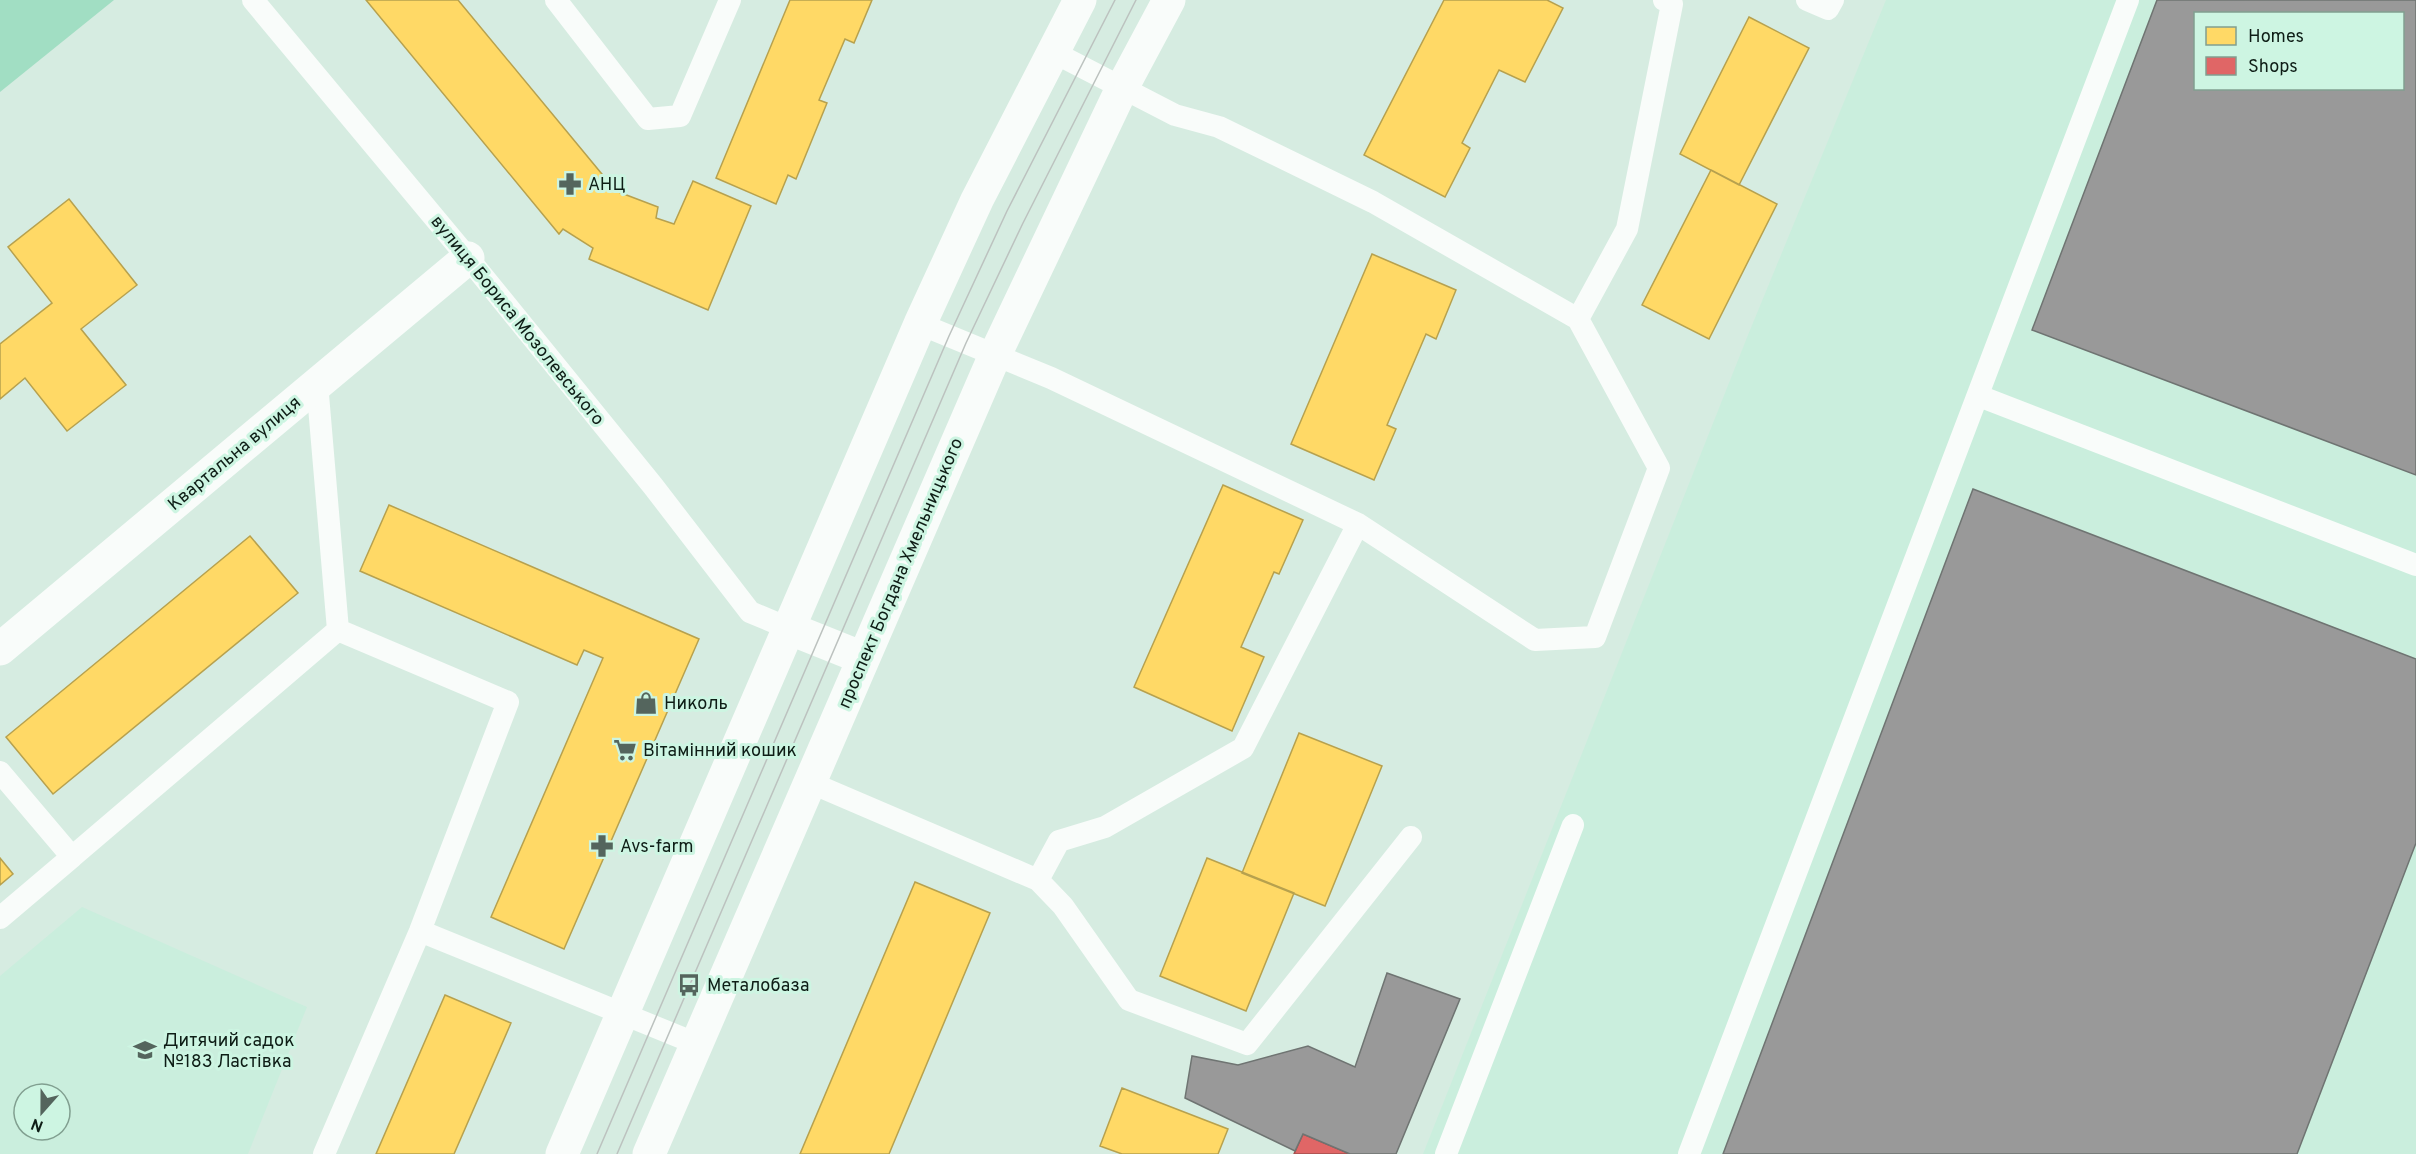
<svg xmlns="http://www.w3.org/2000/svg" width="2416" height="1154" viewBox="0 0 2416 1154" font-family="Overpass,sans-serif">
  <rect width="100%" height="100%" fill="#d6ece1"/>
  <path fill="#caeedd" fill-rule="evenodd" d="M 1886,0 L 2416,0 L 2416,1154 L 1423,1154 L 1748,335 ZM 2196,14 L 2402,14 L 2402,88 L 2196,88 Z
    M 82,907 L 307,1007 L 248,1154 L 0,1154 L 0,976 ZM 24,1094 L 60,1094 L 60,1130 L 24,1130 Z"/>
  <path fill="#a1dec3" d="M 0,0 L 114,0 L 0,92 Z"/>
  <path fill="#ffd966" stroke="#b7a14e" stroke-width="1.5" d="M 366,0 L 458,0 L 616,191 L 658,207 L 656,218 L 674,224 L 693,181 L 751,206 L 708,310 L 589,259 L 593,248 L 563,229 L 559,234 Z
    M 790,0 L 872,0 L 854,43 L 845,39 L 819,100 L 827,103 L 796,179 L 788,175 L 776,204 L 716,178 Z
    M 1444,0 L 1547,0 L 1563,8 L 1525,82 L 1499,70 L 1462,143 L 1470,148 L 1445,197 L 1364,155 Z
    M 1749,17 L 1809,48 L 1739,185 L 1680,154 Z
    M 1711,170 L 1777,204 L 1709,339 L 1642,305 Z
    M 69,199 L 137,285 L 81,329 L 126,385 L 67,431 L 25,378 L 0,399 L 0,344 L 52,303 L 8,247 Z
    M 1372,254 L 1456,290 L 1436,339 L 1426,334 L 1387,425 L 1396,429 L 1374,480 L 1291,444 Z
    M 1223,485 L 1303,520 L 1279,574 L 1274,572 L 1241,647 L 1264,657 L 1232,731 L 1134,687 Z
    M 389,505 L 699,639 L 564,949 L 491,917 L 603,658 L 584,650 L 577,665 L 360,571 Z
    M 250,536 L 298,593 L 53,794 L 6,737 Z
    M 1299,733 L 1382,766 L 1325,906 L 1242,873 Z
    M 0,858 L 13,874 L 0,885 Z
    M 1207,858 L 1294,893 L 1246,1011 L 1160,976 Z
    M 915,882 L 990,913 L 889,1154 L 800,1154 Z
    M 445,995 L 511,1023 L 454,1154 L 376,1154 Z
    M 1122,1088 L 1228,1129 L 1218,1154 L 1122,1154 L 1100,1146 Z"/>
  <path fill="#e06666" stroke="#a1504e" stroke-width="1.5" d="M 1303,1134 L 1350,1154 L 1294,1154 Z"/>
  <path fill="#999" stroke="#6f7472" stroke-width="1.5" fill-rule="evenodd" d="M 2157,0 L 2416,0 L 2416,475 L 2032,330 ZM 2196,14 L 2402,14 L 2402,88 L 2196,88 Z
    M 1973,489 L 2416,659 L 2416,843 L 2297,1154 L 1723,1154 Z
    M 1387,973 L 1460,999 L 1396,1154 L 1350,1154 L 1303,1134 L 1295,1151 L 1185,1098 L 1192,1056 L 1238,1065 L 1308,1046 L 1355,1067 Z"/>
  <g fill="none" stroke-linecap="round" stroke-linejoin="round">
    <path stroke="#f9fcfa" stroke-width="22" d="M 253,0 L 468,258 L 653,486 L 750,612 L 788,628
      M 556,0 L 648,119 L 680,116 L 730,0
      M 1807,0 L 1828,9 L 1833,0
      M 1578,319 L 1627,229 L 1672,4 L 1664,0
      M 920,324 L 1051,378 L 1358,524 L 1535,640 L 1595,637 L 1659,468 L 1578,319 L 1373,202 L 1219,127 L 1175,115 L 1053,52
      M 317,383 L 338,630 L 508,702 L 420,931 L 324,1154
      M 1979,396 L 2416,565
      M 0,772 L 72,857 L 338,630
      M 809,782 L 1038,880 L 1063,906 L 1129,1000 L 1247,1044 L 1411,837
      M 1038,880 L 1059,841 L 1105,827 L 1243,748 L 1358,524
      M 0,918 L 72,857
      M 420,931 L 697,1044
      M 1446,1154 L 1573,825
      M 1689,1154 L 2128,0"/>
    <path stroke="#f9fcfa" stroke-width="33" d="M 788,628 L 863,658
      M 0,649 L 468,258"/>
    <path stroke="#f9fcfa" stroke-width="33" d="M 562,1154 L 920,324 L 977,200 L 1080,0
      M 649,1154 L 995,355 L 1122,88 L 1169,0"/>
    <path stroke="#bcc2bf" stroke-width="1.5" d="M 597,1154 L 949,336 L 1007,211 L 1115,0
      M 617,1154 L 966,343 L 1023,223 L 1136,0"/>
  </g>
  <defs>
    <g id="pharmacy-bare" transform="scale(1.8)"><path d="M-2-6h4v4h4v4h-4v4h-4v-4h-4v-4h4Z" fill="#54655d" stroke="#cdf5e2" stroke-width="2.5" paint-order="stroke"/></g>
    <g id="shop-bare" transform="scale(1.8)"><path d="M-5-2.5h2.3a2.7 3.5 0 0 1 5.4 0H5L5.5 6h-11ZM-1.5-2.5h3a1.5 2.3 0 0 0-3 0Z" fill="#54655d" stroke="#cdf5e2" stroke-width="2.5" paint-order="stroke"/></g>
    <g id="supermarket-bare" transform="scale(1.8)"><path d="M-6-5.5h2.5l.6 2H6L4.5 2H-2.5L-4.4-4H-6ZM-1.5 3.2a1.3 1.3 0 1 0 .1 0ZM3 3.2a1.3 1.3 0 1 0 .1 0Z" fill="#54655d" stroke="#cdf5e2" stroke-width="2.5" paint-order="stroke"/></g>
    <g id="bus-bare" transform="scale(1.8)"><path d="M-5-6H5V4H4V6H2V4H-2V6H-4V4H-5ZM-3.5-4V0h7V-4ZM-3.5 1.2v1.5H-2V1.2ZM2 1.2v1.5H3.5V1.2Z" fill="#54655d" stroke="#cdf5e2" stroke-width="2.5" paint-order="stroke"/></g>
    <g id="school-bare" transform="scale(1.8)"><path d="M0-5L7-2L0 1L-7-2ZM-4 1L0 2.5L4 1V4Q0 6-4 4Z" fill="#54655d" stroke="#cdf5e2" stroke-width="2.5" paint-order="stroke"/></g>
  </defs>
  <g fill-rule="evenodd">
    <use href="#pharmacy-bare" x="570" y="184"/>
    <use href="#shop-bare" x="646" y="703"/>
    <use href="#supermarket-bare" x="625" y="750"/>
    <use href="#pharmacy-bare" x="602" y="846"/>
    <use href="#bus-bare" x="689" y="985"/>
    <use href="#school-bare" x="145" y="1050"/>
  </g>
  <g text-anchor="middle" stroke-width="6" stroke-linejoin="round" paint-order="stroke">
    <g font-size="18" fill="#0e1d16" stroke="#cdf5e2" text-anchor="start">
      <text x="588" y="190">АНЦ</text>
      <text x="664" y="709">Николь</text>
      <text x="643" y="756">Вітамінний кошик</text>
      <text x="620" y="852">Avs-farm</text>
      <text x="707" y="991">Металобаза</text>
      <text x="163" y="1046">Дитячий садок<tspan x="163" dy="21">№183 Ластівка</tspan></text>
    </g>
    <g font-size="18" fill="#0e1d16" stroke="#cdf5e2">
      <text transform="translate(518 320) rotate(51)" y="6">вулиця Бориса Мозолевського</text>
      <text transform="translate(234 453) rotate(-40)" y="6">Квартальна вулиця</text>
      <text transform="translate(900 573) rotate(-67)" y="6">проспект Богдана Хмельницького</text>
    </g>
  </g>
  <rect x="2194" y="12" width="210" height="78" fill="#cdf5e2" stroke="#819f90" stroke-width="1.5"/>
  <rect x="2206" y="27" width="30" height="18" fill="#ffd966" stroke="#819f90" stroke-width="1.5"/>
  <text x="2248" y="42" font-size="18" fill="#0e1d16">Homes</text>
  <rect x="2206" y="57" width="30" height="18" fill="#e06666" stroke="#819f90" stroke-width="1.5"/>
  <text x="2248" y="72" font-size="18" fill="#0e1d16">Shops</text>
  <g transform="translate(42 1112) rotate(201)"><circle r="28" fill="#cdf5e2" stroke="#819f90" stroke-width="1.5"/>
  <path d="M0-4.5L10 22L0 15L-10 22Z" fill="#54655d"/>
  <text y="-9" font-size="16" font-weight="bold" text-anchor="middle" fill="#0e1d16">N</text>
  </g>
</svg>
